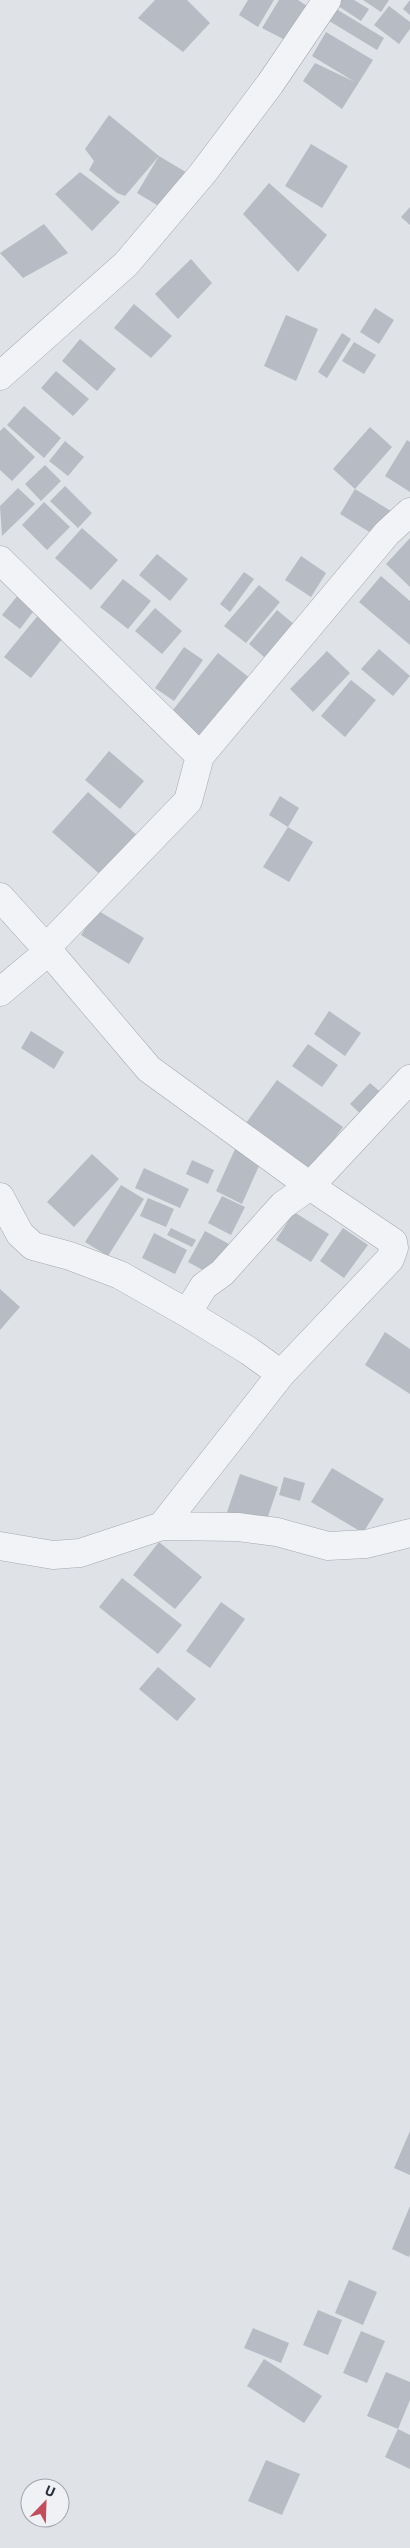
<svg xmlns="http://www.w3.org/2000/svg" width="410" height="2548" viewBox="0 0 410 2548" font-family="'IBM Plex Sans',sans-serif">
  <rect width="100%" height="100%" fill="#dfe2e7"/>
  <path fill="#b7bbc3" d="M 155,0 L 187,0 L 210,23 L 183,52 L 138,18 Z
    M 248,0 L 274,0 L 258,27 L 239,15 Z
    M 279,0 L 298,0 L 307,6 L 287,41 L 262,28 Z
    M 337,0 L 354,0 L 369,9 L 361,21 L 335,4 Z
    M 363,0 L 389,0 L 381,12 Z
    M 410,0 L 410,15 L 403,9 Z
    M 389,6 L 410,22 L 410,29 L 399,44 L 374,25 Z
    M 333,7 L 384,38 L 377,50 L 326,19 Z
    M 326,32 L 373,60 L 342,109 L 303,81 L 315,63 L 355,82 L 312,56 Z
    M 109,115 L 159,156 L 189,174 L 167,211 L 137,193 L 159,156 L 125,196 L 117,193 L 89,170 L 94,161 L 85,149 Z
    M 311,144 L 348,166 L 322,208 L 285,186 Z
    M 80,172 L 120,202 L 92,231 L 55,194 Z
    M 269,183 L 327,235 L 298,272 L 243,214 Z
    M 410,207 L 410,225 L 401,217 Z
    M 44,224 L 68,253 L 23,278 L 0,253 Z
    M 191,259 L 212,283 L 178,319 L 155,294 Z
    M 134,304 L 172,336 L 151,358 L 114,328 Z
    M 375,308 L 394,320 L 379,344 L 360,332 Z
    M 286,315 L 318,329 L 296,381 L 264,366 Z
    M 342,333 L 351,339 L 327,378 L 318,372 Z
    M 80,339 L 116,369 L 97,391 L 62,361 Z
    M 354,342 L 376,355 L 364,374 L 342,361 Z
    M 56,371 L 89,399 L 73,416 L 41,388 Z
    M 24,406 L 61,438 L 44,458 L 7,425 Z
    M 4,427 L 35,457 L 12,481 L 0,470 L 0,431 Z
    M 370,427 L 392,447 L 355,489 L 333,469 Z
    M 407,440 L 410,442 L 410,492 L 385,476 Z
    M 65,441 L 84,457 L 68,476 L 49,461 Z
    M 45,465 L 61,481 L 41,501 L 25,484 Z
    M 65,486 L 92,513 L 78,528 L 50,501 Z
    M 18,488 L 35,504 L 2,536 L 0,506 Z
    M 355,489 L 391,511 L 376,536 L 340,514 Z
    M 44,502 L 70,527 L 47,550 L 22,525 Z
    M 82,528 L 118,560 L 91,590 L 55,558 Z
    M 410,538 L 410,587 L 386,564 Z
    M 157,554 L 188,579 L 170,601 L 139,575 Z
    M 301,556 L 326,573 L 311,597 L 285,580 Z
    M 244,572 L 254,579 L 230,612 L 220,604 Z
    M 381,576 L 410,601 L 410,645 L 359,602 Z
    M 123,579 L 151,601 L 128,629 L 100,607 Z
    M 259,585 L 280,602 L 246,643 L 224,626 Z
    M 18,595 L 36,608 L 20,629 L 2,615 Z
    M 155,608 L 182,631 L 162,654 L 135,631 Z
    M 277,610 L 301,630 L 272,664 L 249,644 Z
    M 40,613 L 66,634 L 31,678 L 4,657 Z
    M 184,647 L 203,660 L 174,701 L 155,688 Z
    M 379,649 L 410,676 L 393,696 L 361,669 Z
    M 327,651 L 350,673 L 313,712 L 290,689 Z
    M 218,653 L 255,682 L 207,743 L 169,715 Z
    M 351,680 L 376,700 L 345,737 L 321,716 Z
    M 109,751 L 144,781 L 120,809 L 85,780 Z
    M 88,792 L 139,837 L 103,877 L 52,832 Z
    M 280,796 L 299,808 L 288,827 L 269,815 Z
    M 288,827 L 313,842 L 289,882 L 263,867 Z
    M 97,910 L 144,938 L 129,964 L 81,935 Z
    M 329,1011 L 361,1033 L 345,1056 L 314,1034 Z
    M 31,1031 L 64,1052 L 54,1069 L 21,1048 Z
    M 308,1044 L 338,1065 L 322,1087 L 292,1066 Z
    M 277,1080 L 343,1127 L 312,1170 L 246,1123 Z
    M 370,1083 L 385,1096 L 365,1118 L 350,1104 Z
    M 236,1147 L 262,1159 L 242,1204 L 216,1191 Z
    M 92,1154 L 119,1179 L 74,1227 L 47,1202 Z
    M 192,1160 L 214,1170 L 208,1184 L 186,1174 Z
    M 144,1168 L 189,1189 L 180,1208 L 135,1188 Z
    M 121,1185 L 144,1199 L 108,1256 L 85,1242 Z
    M 222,1196 L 245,1207 L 231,1235 L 208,1223 Z
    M 148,1198 L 174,1209 L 166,1227 L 140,1216 Z
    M 294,1212 L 329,1234 L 311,1262 L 276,1240 Z
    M 171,1228 L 196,1240 L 192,1247 L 167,1235 Z
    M 343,1228 L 368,1245 L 344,1278 L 320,1261 Z
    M 205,1231 L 229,1244 L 212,1275 L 188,1262 Z
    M 154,1233 L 187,1250 L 175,1274 L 142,1258 Z
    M 0,1289 L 20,1307 L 0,1330 Z
    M 385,1332 L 410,1349 L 410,1394 L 365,1365 Z
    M 332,1468 L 384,1499 L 363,1533 L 311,1502 Z
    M 240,1474 L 278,1487 L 265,1525 L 227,1512 Z
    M 284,1477 L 305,1483 L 300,1501 L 279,1495 Z
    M 159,1542 L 202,1577 L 175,1609 L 133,1575 Z
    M 122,1578 L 182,1625 L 158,1654 L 99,1607 Z
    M 221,1602 L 245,1619 L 210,1668 L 186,1651 Z
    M 158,1667 L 196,1699 L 177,1721 L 139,1689 Z
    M 410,2131 L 410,2175 L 394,2168 Z
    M 410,2206 L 410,2254 L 409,2257 L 392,2249 Z
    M 349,2280 L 377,2292 L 363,2325 L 335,2313 Z
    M 318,2310 L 342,2320 L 328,2355 L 303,2345 Z
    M 253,2328 L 289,2343 L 281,2363 L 244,2348 Z
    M 361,2331 L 385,2341 L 367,2383 L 343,2373 Z
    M 264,2359 L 322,2396 L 304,2423 L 247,2386 Z
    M 386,2372 L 410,2382 L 410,2400 L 398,2429 L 367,2416 Z
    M 398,2429 L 410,2435 L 410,2469 L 385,2457 Z
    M 266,2460 L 300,2474 L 282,2515 L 248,2501 Z"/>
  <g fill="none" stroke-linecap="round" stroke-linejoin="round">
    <g stroke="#a5a9b1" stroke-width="29">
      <path id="street" d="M 0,376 L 126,264 L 203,173 L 270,84 L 327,0
        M 0,560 L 200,756 L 387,533 L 410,512
        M 0,897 L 46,948
        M 0,992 L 49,951
        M 0,1197 L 20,1234 L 33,1246 L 70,1256 L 120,1275 L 187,1313 L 204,1286 L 222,1273 L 283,1205 L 310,1186 L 149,1069 L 46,948 L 188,801 L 200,756
        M 187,1313 L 249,1351 L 281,1374
        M 162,1526 L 238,1527 L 277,1532 L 328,1546 L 366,1544 L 410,1533
        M 0,1546 L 53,1555 L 80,1553 L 162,1526 L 281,1374 L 390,1259 L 394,1248 L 393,1242 L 310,1186 L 410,1079"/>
    </g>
    <use href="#street" stroke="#f2f3f6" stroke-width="28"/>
  </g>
  <g transform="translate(45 2503) rotate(23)"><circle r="24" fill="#eff1f5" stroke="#a0a4ab"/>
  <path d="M0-4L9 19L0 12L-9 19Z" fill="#c24e5b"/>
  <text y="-8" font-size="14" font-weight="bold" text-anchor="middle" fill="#2a303d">U</text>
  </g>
</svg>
